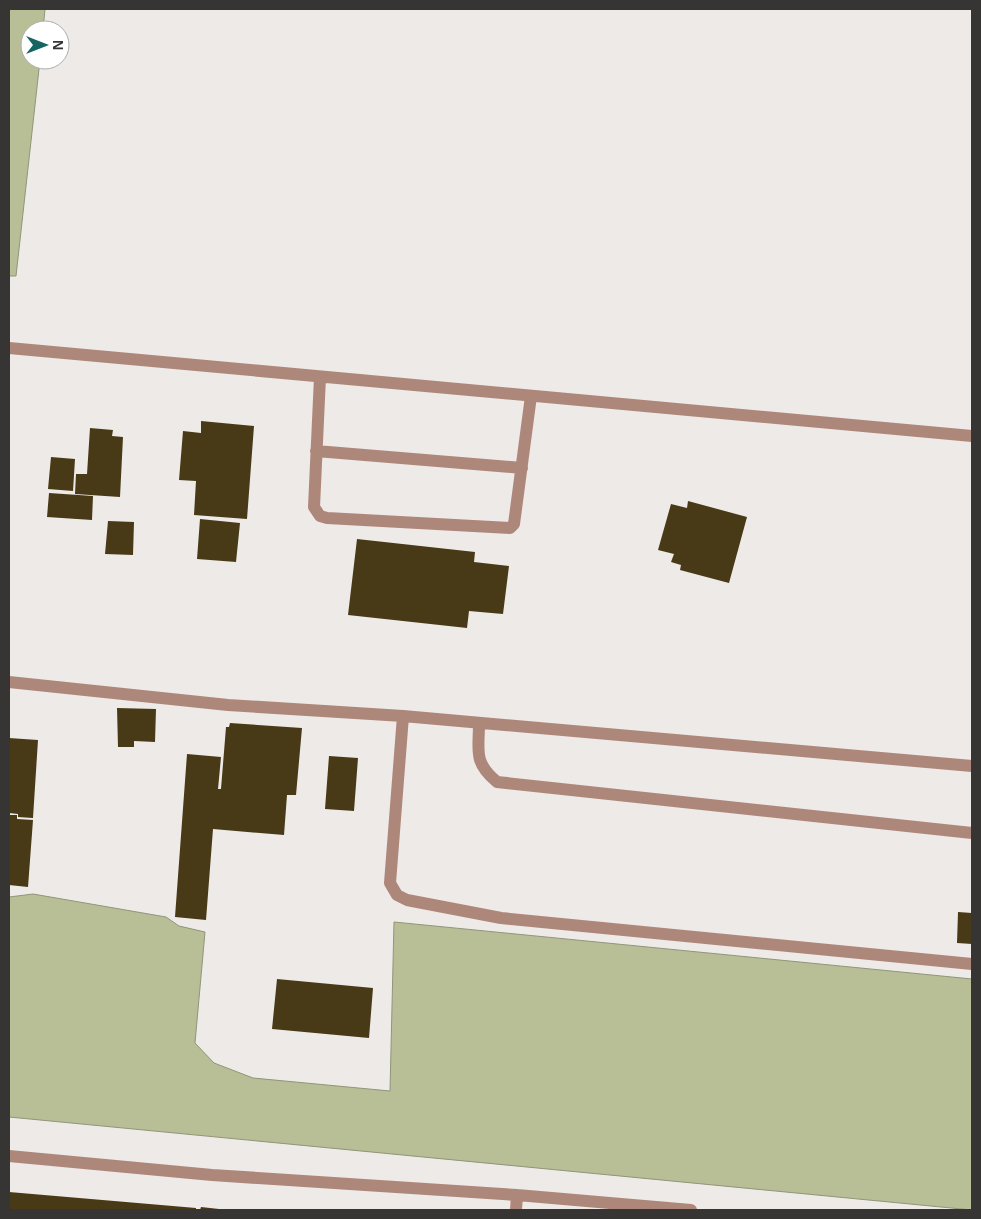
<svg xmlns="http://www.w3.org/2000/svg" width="981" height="1219" viewBox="0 0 981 1219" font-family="Helvetica,sans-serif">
  <rect width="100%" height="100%" fill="#eeeae8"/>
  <path fill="#b8be96" stroke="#919579" d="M 9,9 L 45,9 L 43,30 L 30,30 L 30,60 L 40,60 L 16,276 L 9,276 Z
    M 33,894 L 166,917 L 179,926 L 205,932 L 195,1043 L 214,1063 L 253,1078 L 390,1091 L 394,922 L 972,979 L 972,1210 L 9,1117 L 9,897 Z"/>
  <path fill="#483a16" d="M 201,421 L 254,426 L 247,519 L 194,515 L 196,481 L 179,480 L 183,431 L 201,433 Z
    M 90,428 L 113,430 L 112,436 L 123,437 L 120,497 L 75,494 L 76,474 L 87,474 Z
    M 51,457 L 75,459 L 73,491 L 48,489 Z
    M 49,493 L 93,496 L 92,520 L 47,517 Z
    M 688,501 L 747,517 L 729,583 L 680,570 L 681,565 L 671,562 L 674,554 L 658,550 L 671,504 L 687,508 Z
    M 200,519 L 240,523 L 236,562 L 197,559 Z
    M 108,521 L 134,522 L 133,555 L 105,554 Z
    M 357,539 L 475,552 L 474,562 L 509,566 L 503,614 L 469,611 L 467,628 L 348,615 Z
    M 117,708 L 156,709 L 155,742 L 134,741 L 134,747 L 118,747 Z
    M 230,723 L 302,728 L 296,795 L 287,795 L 284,835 L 213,829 L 206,920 L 175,917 L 187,754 L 221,757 L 218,789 L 221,789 L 226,727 L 229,727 Z
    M 9,738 L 38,740 L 33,818 L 18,817 L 18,814 L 9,813 Z
    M 329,756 L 358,758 L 354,811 L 325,809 Z
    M 9,815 L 17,815 L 17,819 L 33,820 L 28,887 L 9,885 Z
    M 958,912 L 972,913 L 972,944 L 957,943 Z
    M 277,979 L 373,988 L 369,1038 L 272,1029 Z
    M 9,1192 L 196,1208 L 196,1210 L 9,1210 Z
    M 201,1207 L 219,1209 L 219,1210 L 200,1210 Z"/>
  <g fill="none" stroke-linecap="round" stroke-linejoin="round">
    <path stroke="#ae877b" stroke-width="12" d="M 9,348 L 972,436
      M 320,377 L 314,507 L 320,516 L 327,518 L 510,528 L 514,524 L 531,396
      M 316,451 L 522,468
      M 9,682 L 228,705 L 403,716 L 972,766
      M 403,716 L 390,883 L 397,895 L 407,900 L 501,918 L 972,964
      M 479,723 C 479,751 473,762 497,782 L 972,833
      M 9,1156 L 212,1175 L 517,1195 L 691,1210
      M 516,1210 L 517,1195"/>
  </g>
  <rect width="981" height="1219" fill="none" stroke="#363534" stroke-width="20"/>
  <g transform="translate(45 45) rotate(90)"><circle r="24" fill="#ffffff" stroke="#afaeae"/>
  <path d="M0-4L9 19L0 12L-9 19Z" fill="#166562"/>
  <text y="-8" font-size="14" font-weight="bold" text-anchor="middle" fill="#363534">N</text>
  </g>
</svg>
